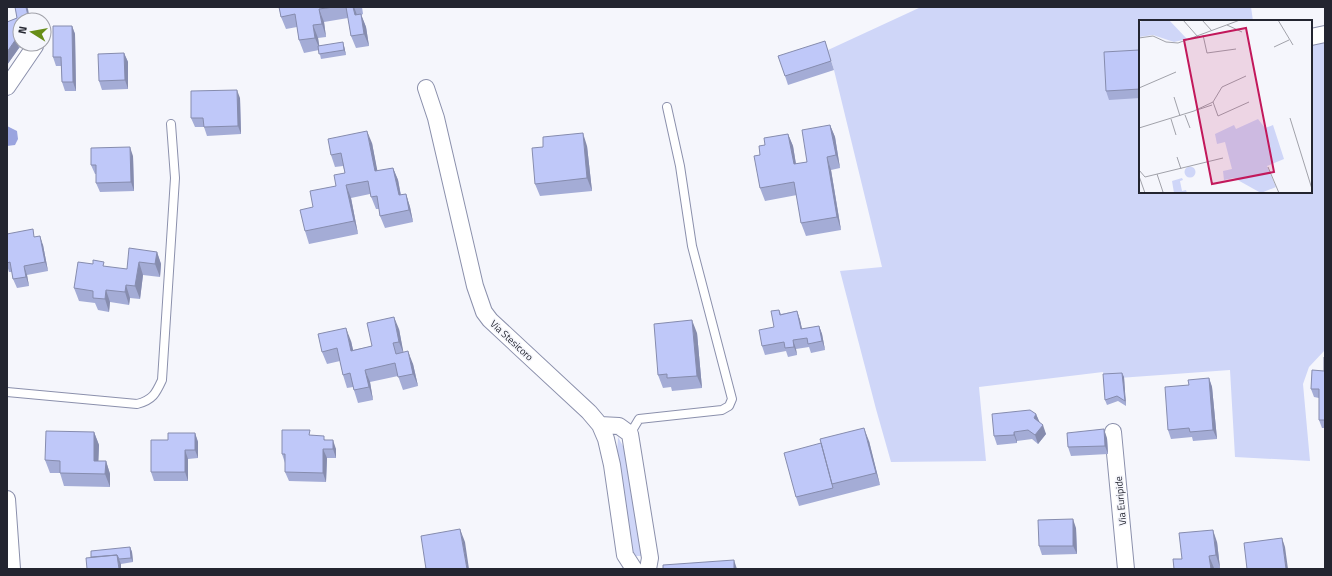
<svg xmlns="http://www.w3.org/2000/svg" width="1332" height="576" viewBox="0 0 1332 576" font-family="'Titillium Web',sans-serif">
  <rect width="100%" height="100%" fill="#f5f6fc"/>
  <path fill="#cfd6f8" d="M 921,7 L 1251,7 L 1253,21 L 1140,21 L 1140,192 L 1311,192 L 1311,45 L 1325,42 L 1325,350 L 1309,367 L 1303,384 L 1310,461 L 1235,457 L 1230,370 L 1105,379 L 1103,372 L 979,387 L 986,461 L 891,462 L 876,409 L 840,271 L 882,267 L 834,70 L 828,50 Z
    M 618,437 L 624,448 L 628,466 L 641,552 L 641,556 L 636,556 L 632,552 L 617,453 Z"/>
  <path fill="#9aa4df" d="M 7,126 L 17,131 L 18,139 L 15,145 L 7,146 Z"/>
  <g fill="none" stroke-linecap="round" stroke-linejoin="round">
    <g stroke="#8b90ac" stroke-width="10">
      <path id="service" d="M 7,392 L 137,404 C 153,400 156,393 162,380 L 175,178 L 171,124
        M 630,434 L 639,419 L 722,410 L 729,406 L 732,399 L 692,246 L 680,166 L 667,107"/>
    </g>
    <g stroke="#8b90ac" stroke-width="18">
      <path id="minor" d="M 1311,37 L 1325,34
        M 7,87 L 35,46
        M 426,88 L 436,118 L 475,286 L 484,312 L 490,320 L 589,412 L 600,425 L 606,439 L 612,465 L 625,555 L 634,569
        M 600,425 L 619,426 L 630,434 L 650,558 L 648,569
        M 1113,432 L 1126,569
        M 7,499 L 12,569"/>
    </g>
    <use href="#service" stroke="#fff" stroke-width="8"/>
    <use href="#minor" stroke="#fff" stroke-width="16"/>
  </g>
  <path fill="#a4acd6" d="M 279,7 L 362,7 L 363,14 L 361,15 L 366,27 L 369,46 L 356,48 L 351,36 L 348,18 L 324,22 L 326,37 L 318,38 L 319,46 L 344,46 L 346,55 L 321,59 L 319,50 L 304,53 L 299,40 L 297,27 L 286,29 L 281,17 Z
    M 28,9 L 20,20 L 20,44 L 27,44 L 27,45 L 19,48 L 7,65 L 7,22 L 17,18 Z
    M 72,26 L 75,34 L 76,91 L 65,91 L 62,82 L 61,66 L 56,66 L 53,57 Z
    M 825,41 L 834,70 L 788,85 L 785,76 Z
    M 1140,52 L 1140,98 L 1109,100 L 1106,91 Z
    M 124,53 L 128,62 L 128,89 L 102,90 L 99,81 Z
    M 240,98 L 241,134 L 207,136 L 204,127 L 195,127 L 191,118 Z
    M 830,125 L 835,137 L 840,168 L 831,170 L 841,230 L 806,236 L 801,223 L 797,195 L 765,201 L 760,188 L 760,155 L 765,145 L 788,134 L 793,146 L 796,164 L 807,162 Z
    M 372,143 L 377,171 L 393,168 L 398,180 L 401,195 L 406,194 L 410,207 L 413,222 L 385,228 L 380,216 L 379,209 L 376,209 L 370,194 L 351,198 L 358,234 L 309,244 L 305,231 L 313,207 L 336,186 L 345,173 L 343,166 L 335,167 L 331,155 Z
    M 587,146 L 592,191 L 540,196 L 535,184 Z
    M 133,156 L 134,191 L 100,192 L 96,183 L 96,174 L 95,174 L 91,165 Z
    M 7,234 L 36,237 L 43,245 L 48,271 L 27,275 L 29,286 L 17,288 L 13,279 L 12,272 L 9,272 L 7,265 Z
    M 157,252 L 161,264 L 160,277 L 143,275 L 140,299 L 130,298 L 129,305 L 110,302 L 109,312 L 98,310 L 95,303 L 79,301 L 74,288 L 127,269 Z
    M 779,310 L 781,314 L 797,311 L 800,320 L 802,329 L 819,326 L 822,334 L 825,350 L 811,353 L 809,347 L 796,349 L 797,355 L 788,357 L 786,351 L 765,355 L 762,346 L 774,327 Z
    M 399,329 L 403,352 L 413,364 L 418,386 L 403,390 L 398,376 L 370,382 L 373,400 L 358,403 L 353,387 L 347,388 L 343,375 L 340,361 L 327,364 L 322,352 L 351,341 L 353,350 L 372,346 Z
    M 697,333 L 702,388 L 672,391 L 671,387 L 663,388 L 658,375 Z
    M 1325,357 L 1325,428 L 1322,428 L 1319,420 L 1319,398 L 1314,397 L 1311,389 L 1324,371 Z
    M 1122,373 L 1124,377 L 1126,406 L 1118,401 L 1107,405 L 1105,400 Z
    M 1209,378 L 1212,387 L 1217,439 L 1193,441 L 1192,437 L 1171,439 L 1168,430 L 1189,385 Z
    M 1036,414 L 1039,422 L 1046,434 L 1038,444 L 1032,439 L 1017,441 L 1017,443 L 997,445 L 994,436 Z
    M 94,432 L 99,445 L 98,461 L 106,461 L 110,474 L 110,487 L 64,486 L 60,473 L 50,473 L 45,460 Z
    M 195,433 L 198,442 L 198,458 L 188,459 L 188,481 L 154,481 L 151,472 L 168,440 Z
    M 312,435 L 326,440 L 336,449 L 336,458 L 327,458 L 326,482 L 289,481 L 285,472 L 285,463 L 282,454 Z
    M 1107,438 L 1108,454 L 1071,456 L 1068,447 Z
    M 869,441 L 880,485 L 799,506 L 796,497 Z
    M 1076,528 L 1077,554 L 1042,555 L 1039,546 Z
    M 1217,542 L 1220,568 L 1214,568 L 1214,569 L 1174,569 L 1182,559 Z
    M 130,547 L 132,552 L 133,562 L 121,564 L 91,557 Z"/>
  <path fill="#868cae" d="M 26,7 L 27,7 L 28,9 L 30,20 L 29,20 Z
    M 353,7 L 354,7 L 357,15 L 355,15 Z
    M 319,9 L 324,22 L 326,37 L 322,24 Z
    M 361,14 L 366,27 L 369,46 L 364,34 Z
    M 313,25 L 318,38 L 320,50 L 315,38 Z
    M 72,26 L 75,34 L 76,91 L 73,82 Z
    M 16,39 L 19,48 L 7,65 L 7,52 Z
    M 343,42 L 344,46 L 346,55 L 344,50 Z
    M 124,53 L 128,62 L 128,89 L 125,80 Z
    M 237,90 L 240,98 L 241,134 L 238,126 Z
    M 830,125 L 835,137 L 840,168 L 836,155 Z
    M 367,131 L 372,143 L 380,184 L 375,171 Z
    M 583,133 L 587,146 L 592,191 L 587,178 Z
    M 788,134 L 793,146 L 798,177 L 794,164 Z
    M 130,147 L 133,156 L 134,191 L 131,182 Z
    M 827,157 L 831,170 L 841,230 L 837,217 Z
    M 393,168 L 398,180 L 403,208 L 399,195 Z
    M 346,185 L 351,198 L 358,234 L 354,221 Z
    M 406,194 L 410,207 L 413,222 L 409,210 Z
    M 40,236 L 43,245 L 48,271 L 45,262 Z
    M 157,252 L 161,264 L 160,277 L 155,264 Z
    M 139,262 L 143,275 L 140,299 L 135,286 Z
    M 24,266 L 27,275 L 29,286 L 26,277 Z
    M 126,285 L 130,298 L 129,305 L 125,292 Z
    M 106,290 L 110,302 L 109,312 L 105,299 Z
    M 797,311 L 800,320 L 804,338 L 801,329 Z
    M 394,317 L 399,329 L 404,355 L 399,342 Z
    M 692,320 L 697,333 L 702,388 L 697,376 Z
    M 819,326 L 822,334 L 825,350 L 822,341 Z
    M 346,328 L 351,341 L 356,363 L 351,351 Z
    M 793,340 L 796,349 L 797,355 L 794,347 Z
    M 408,351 L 413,364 L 418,386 L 413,374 Z
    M 365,370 L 370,382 L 373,400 L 369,387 Z
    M 1122,373 L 1124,377 L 1126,406 L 1125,401 Z
    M 1209,378 L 1212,387 L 1217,439 L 1213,430 Z
    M 1036,414 L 1040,423 L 1034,418 Z
    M 1043,425 L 1046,434 L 1038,444 L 1035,435 Z
    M 864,428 L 869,441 L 880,485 L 876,473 Z
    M 1104,429 L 1107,438 L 1108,454 L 1105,446 Z
    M 94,432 L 99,445 L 98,474 L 94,461 Z
    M 1014,432 L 1017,441 L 1017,443 L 1014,435 Z
    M 195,433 L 198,442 L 198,458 L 195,450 Z
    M 333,440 L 336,449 L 336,458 L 333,449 Z
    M 323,449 L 327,458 L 326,482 L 323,473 Z
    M 185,450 L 188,459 L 188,481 L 185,472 Z
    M 106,461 L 110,474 L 110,487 L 105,474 Z
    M 1073,519 L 1076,528 L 1077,554 L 1073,546 Z
    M 460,529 L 465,542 L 469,569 L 467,569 Z
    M 1213,530 L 1217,542 L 1220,568 L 1216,555 Z
    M 1282,538 L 1285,547 L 1288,569 L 1286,569 Z
    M 130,547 L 132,552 L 133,562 L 131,558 Z
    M 117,555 L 121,564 L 121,569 L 119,569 Z
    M 1209,556 L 1214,568 L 1214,569 L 1211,569 Z
    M 734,560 L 737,569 L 734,569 Z"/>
  <path fill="#bfc8f9" stroke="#868cae" d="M 15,7 L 26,7 L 29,20 L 20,20 L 20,37 L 16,39 L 7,52 L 7,22 L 17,18 Z
    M 279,7 L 334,7 L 319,9 L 322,24 L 313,25 L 315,38 L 299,40 L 295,14 L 281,17 Z
    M 346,7 L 353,7 L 355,15 L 361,14 L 364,34 L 351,36 Z
    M 53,26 L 72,26 L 73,82 L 62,82 L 61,57 L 53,57 Z
    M 825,41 L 831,61 L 785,76 L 778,56 Z
    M 343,42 L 344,50 L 319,54 L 318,46 Z
    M 1139,50 L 1140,60 L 1140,89 L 1106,91 L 1104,52 Z
    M 124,53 L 125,80 L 99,81 L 98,54 Z
    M 237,90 L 238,126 L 204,127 L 203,118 L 191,118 L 191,91 Z
    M 830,125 L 836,155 L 827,157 L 837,217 L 801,223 L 794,182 L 760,188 L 754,156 L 760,155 L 759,146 L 765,145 L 764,138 L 788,134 L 794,164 L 807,162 L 802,130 Z
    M 367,131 L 375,171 L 393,168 L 399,195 L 406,194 L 409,210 L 380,216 L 377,196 L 371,197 L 368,181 L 346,185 L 354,221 L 305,231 L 300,210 L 313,207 L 310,191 L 336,186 L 334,175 L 345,173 L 341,153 L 331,155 L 328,139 Z
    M 583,133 L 587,178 L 535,184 L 532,148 L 543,147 L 543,137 Z
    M 130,147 L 131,182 L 96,183 L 96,165 L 91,165 L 91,148 Z
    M 33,229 L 34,237 L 40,236 L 45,262 L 24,266 L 26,277 L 13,279 L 10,262 L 7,263 L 7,234 Z
    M 129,248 L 157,252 L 155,264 L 139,262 L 135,286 L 126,285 L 125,292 L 106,290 L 105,299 L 93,298 L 93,291 L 74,288 L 78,262 L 93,264 L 93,260 L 104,262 L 103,266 L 127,269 Z
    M 779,310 L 780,315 L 797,311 L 801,329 L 819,326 L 822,341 L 808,344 L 807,338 L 793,340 L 794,347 L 785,348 L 784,342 L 762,346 L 759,330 L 774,327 L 771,311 Z
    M 394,317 L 399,342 L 393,343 L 396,354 L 408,351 L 413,374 L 398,377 L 395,363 L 365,370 L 369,387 L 354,390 L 350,373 L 343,375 L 337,348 L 322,352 L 318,334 L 346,328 L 351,351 L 372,346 L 367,323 Z
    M 692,320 L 697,376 L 667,378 L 667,374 L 658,375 L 654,324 Z
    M 1324,357 L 1325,357 L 1325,420 L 1319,420 L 1319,389 L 1311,389 L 1312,370 L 1324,371 Z
    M 1122,373 L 1125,401 L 1117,396 L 1105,400 L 1103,374 Z
    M 1209,378 L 1213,430 L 1190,432 L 1189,428 L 1168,430 L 1165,387 L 1189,385 L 1188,380 Z
    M 1030,410 L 1036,414 L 1034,418 L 1043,425 L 1035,435 L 1028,430 L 1014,432 L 1014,435 L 994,436 L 992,414 Z
    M 864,428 L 876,473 L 832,484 L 820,439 Z
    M 1104,429 L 1105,446 L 1068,447 L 1067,433 Z
    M 282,430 L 310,430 L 309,435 L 324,436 L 324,440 L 333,440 L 333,449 L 323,449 L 323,473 L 285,472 L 285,454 L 282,454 Z
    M 46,431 L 94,432 L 94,461 L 106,461 L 105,474 L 60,473 L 60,461 L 45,460 Z
    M 168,433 L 195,433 L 195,450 L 185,450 L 185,472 L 151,472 L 151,440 L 168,440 Z
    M 821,443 L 833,488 L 796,497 L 784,453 Z
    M 1073,519 L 1073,546 L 1039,546 L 1038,520 Z
    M 460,529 L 467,569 L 426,569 L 421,536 Z
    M 1213,530 L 1216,555 L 1209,556 L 1211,569 L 1174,569 L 1173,559 L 1182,559 L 1179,533 Z
    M 1282,538 L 1286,569 L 1247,569 L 1244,543 Z
    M 130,547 L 131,558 L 119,559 L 117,555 L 91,557 L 91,551 Z
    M 117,555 L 119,569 L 87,569 L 86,558 Z
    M 734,560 L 734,569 L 663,569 L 663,565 Z"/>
  <g text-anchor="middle" stroke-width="3" stroke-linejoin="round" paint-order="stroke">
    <g font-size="10" fill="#232530" stroke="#f5f6fc">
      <text transform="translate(512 340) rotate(43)" y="4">Via Stesicoro</text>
      <text transform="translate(1120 501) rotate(-95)" y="4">Via Euripide</text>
    </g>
  </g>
  <g transform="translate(1139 20)">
    <rect width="173" height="173" fill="#f5f6fc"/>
    <path d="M 4,0 L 30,0 L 48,19 L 35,22 L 14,15 L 0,17 L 0,3 ZM 119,99 L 126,108 L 134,105 L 145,139 L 128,146 L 137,167 L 122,173 L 95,158 L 85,160 L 84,151 L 93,149 L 86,122 L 78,124 L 76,114 L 95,105 L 97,109 ZM45.5 152a5.5 5.5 0 1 1 11 0a5.5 5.5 0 1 1-11 0ZM 43,158 L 44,160 L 41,161 L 43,171 L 47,170 L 48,173 L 35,173 L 33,161 Z" fill="#cfd6f8"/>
    <path fill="none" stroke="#a1a2aa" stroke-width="1" d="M 44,0 L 59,17M 63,0 L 73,11M 139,0 L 154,25M 88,5 L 103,12M 64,15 L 68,33 L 97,29M 0,18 L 14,16 L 27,22 L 39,23 L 101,0M 135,27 L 150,20M 0,68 L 37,52M 35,77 L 41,96M 74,82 L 79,96 L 110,82M 58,90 L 73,85M 46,95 L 51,108M 151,98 L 173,169M 32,99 L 37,115M 0,108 L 55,91 L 74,82 L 83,67 L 107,56M 38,137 L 42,149M 129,147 L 140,173M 0,150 L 6,157 L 84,138M 18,154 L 24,172 L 21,173M 0,156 L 6,173"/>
    <path fill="#c2185b" fill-opacity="0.15" stroke="#c2185b" stroke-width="2" d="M 107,8 L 135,152 L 73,164 L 45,20 Z"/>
    <rect width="173" height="173" fill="none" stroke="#232530" stroke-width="2"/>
  </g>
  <rect width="1332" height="576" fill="none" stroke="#232530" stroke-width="16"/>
  <g transform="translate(32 32) rotate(281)"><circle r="19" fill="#f5f6fc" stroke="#a1a2aa"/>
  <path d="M0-3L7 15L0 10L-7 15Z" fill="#678d18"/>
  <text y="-6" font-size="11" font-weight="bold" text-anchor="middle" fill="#232530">N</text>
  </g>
</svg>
